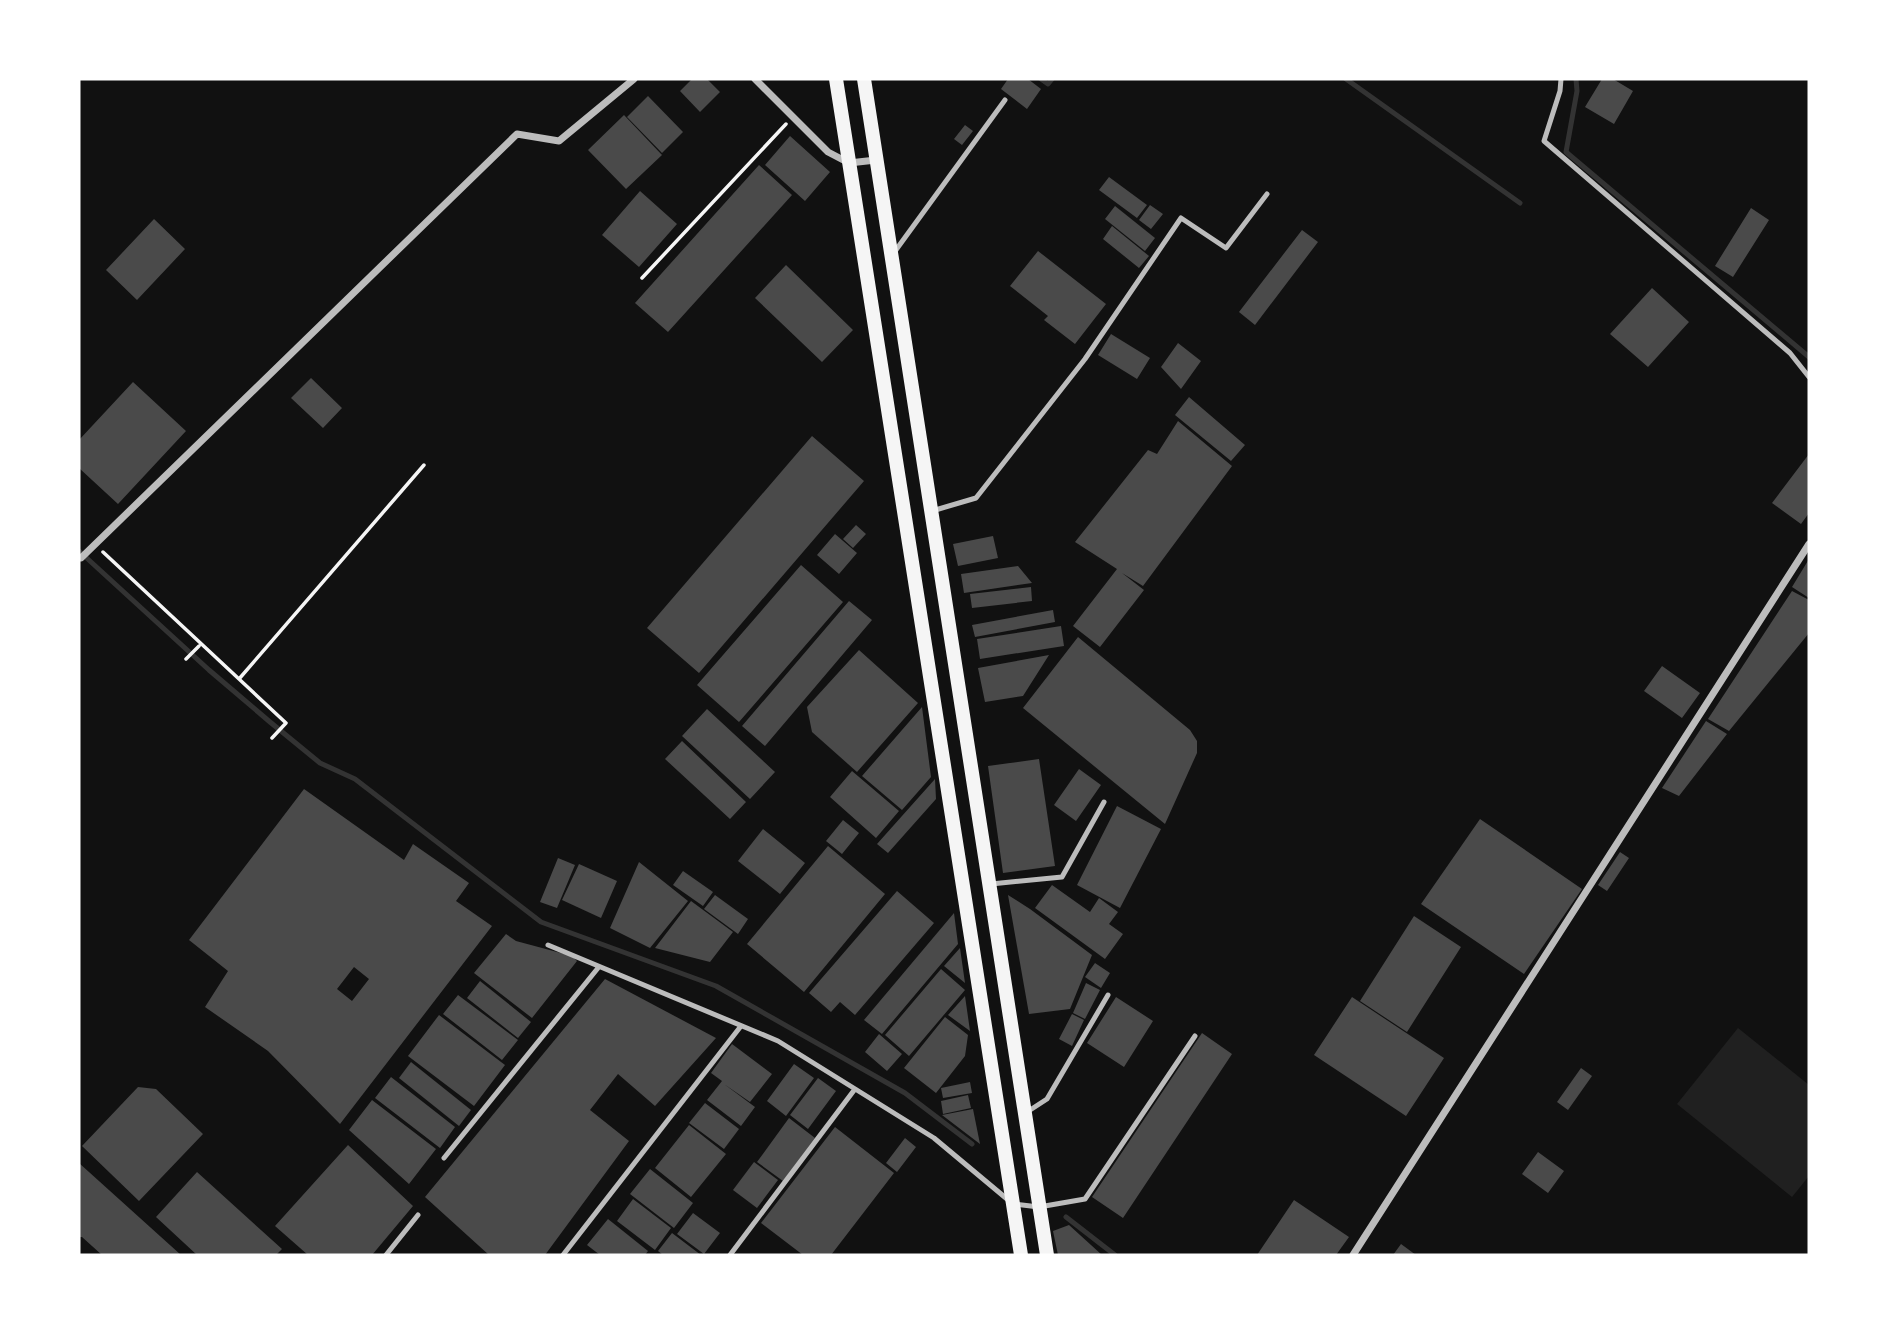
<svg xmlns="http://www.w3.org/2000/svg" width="1888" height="1334" viewBox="0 0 1888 1334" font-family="'PT Serif',serif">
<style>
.green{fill:#202020}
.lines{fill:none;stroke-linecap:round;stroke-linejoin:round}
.stream{stroke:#333;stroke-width:5}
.building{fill:#4a4a4a;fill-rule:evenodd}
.path{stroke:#f5f5f5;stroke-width:3.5}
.service{stroke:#bcbcbc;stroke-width:5}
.minor{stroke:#bcbcbc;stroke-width:7}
.secondary{stroke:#f5f5f5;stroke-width:14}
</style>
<rect width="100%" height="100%" fill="#111"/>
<path class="green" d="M1738,1028L1809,1085V1176L1792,1197L1677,1104Z"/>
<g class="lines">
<path class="stream" d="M1041,79L1048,84L1052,79
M1346,79L1520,203
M1576,79L1577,91L1566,152L1809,357
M79,551L209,670L270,722L320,763L355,779L541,922L716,986L905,1093L972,1144
M1066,1217L1115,1255"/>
</g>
<path class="building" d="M692,79H707L720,92L700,112L680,91Z
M1008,79H1028L1041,89L1027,109L1001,89Z
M1602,79H1613L1633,91L1614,124L1585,107Z
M648,96L683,132L662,153L627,117Z
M624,115L662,155L626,189L588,150Z
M965,125L973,131L962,145L954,139Z
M790,136L830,172L805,201L765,165Z
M759,165L792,195L668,332L635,303Z
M1109,177L1147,205L1137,218L1099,190Z
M640,191L677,224L639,267L602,235Z
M1150,205L1163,214L1151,229L1139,220Z
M1115,206L1155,238L1145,251L1105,219Z
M1751,208L1769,220L1733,277L1715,266Z
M154,219L185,249L137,300L106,270Z
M1112,226L1149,256L1139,268L1103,239Z
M1302,230L1318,242L1255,325L1239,312Z
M1038,251L1106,304L1075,344L1044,320L1048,316L1010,286Z
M786,265L853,330L822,362L755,298Z
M1652,288L1689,322L1648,367L1610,334Z
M1111,334L1150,358L1137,379L1098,355Z
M1178,343L1201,361L1181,389L1161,367Z
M311,378L342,408L323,428L291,398Z
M133,382L186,431L118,504L79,468V440Z
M1189,397L1245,445L1231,461L1175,415Z
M1178,421L1232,466L1143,586L1122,573L1144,590L1100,647L1073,626L1117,569L1075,542L1148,450L1157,454Z
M812,436L864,481L699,673L647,628Z
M1809,454V513L1801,524L1772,503Z
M856,525L866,534L853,548L843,539Z
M835,534L857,553L839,574L817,555Z
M993,536L998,558L958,566L953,544Z
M1809,559V598L1792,587Z
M801,565L843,602L739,722L697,685Z
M1018,566L1032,583L964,593L961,574Z
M1031,587L1032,601L972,608L970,594Z
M1792,591L1809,600V633L1729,731L1708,719Z
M849,601L872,620L765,746L742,726Z
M1053,610L1055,622L975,637L972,625Z
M1061,626L1064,646L980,659L977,639Z
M1078,637L1190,730L1197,741V753L1165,824L1023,708Z
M859,650L918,703L857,772L812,732L807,707Z
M1049,655L1023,696L985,702L978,668Z
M1662,666L1700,693L1682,718L1644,691Z
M922,707L931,777L902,810L862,776Z
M707,709L775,772L750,799L682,736Z
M1706,721L1727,734L1679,796L1662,788Z
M682,741L746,802L730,819L665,759Z
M1039,759L1055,866L1003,873L988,766Z
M1079,769L1101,785L1076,821L1054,805Z
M852,771L899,811L876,838L830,797Z
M935,779L936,799L888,853L877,844Z
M304,789L404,860L413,844L469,883L456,901L492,926L340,1124L268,1051L205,1007L228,971L189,940ZM354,967L369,979L352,1001L337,989Z
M1117,806L1161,829L1120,908L1077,885Z
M1480,819L1582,889L1524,974L1421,904Z
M843,820L859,833L842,854L826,841Z
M763,829L805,863L780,894L738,861Z
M828,846L885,894L804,992L747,944Z
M1620,852L1629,858L1607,891L1598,885Z
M558,858L575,865L557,908L540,902Z
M639,862L688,901L650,948L610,928Z
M579,864L617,881L601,918L562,900Z
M683,871L713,892L703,906L673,885Z
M1052,885L1090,912L1099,898L1118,912L1109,924L1123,934L1105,959L1035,908Z
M897,891L934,923L855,1015L840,1002L831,1012L809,993Z
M715,895L748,919L738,934L704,909Z
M1008,895L1030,909L1092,955L1070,1009L1029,1014Z
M691,901L733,932L710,962L655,948Z
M954,913L958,944L882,1034L864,1020Z
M1414,916L1461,947L1407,1032L1360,1001Z
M506,934L516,941L572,956L577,961L532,1018L474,973Z
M960,948L965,983L944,966Z
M1095,963L1110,973L1101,988L1085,977Z
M941,969L965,990L909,1056L885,1035Z
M605,979L716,1038L655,1106L618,1074L590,1110L629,1141L545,1255H489L425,1197Z
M480,981L531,1022L518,1038L467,998Z
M1086,983L1100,990L1085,1019L1073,1013Z
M458,995L518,1040L502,1060L443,1014Z
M965,996L970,1031L948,1015Z
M1116,997L1153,1021L1124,1067L1087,1043Z
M1352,997L1444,1058L1406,1116L1314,1055Z
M1072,1014L1084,1020L1072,1046L1059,1039Z
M439,1015L505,1065L474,1106L408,1056Z
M945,1017L968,1035L965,1056L936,1093L904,1068Z
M1202,1033L1232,1054L1123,1218L1092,1197Z
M879,1034L902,1054L887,1071L865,1052Z
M732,1044L772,1074L750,1102L724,1084L755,1107L741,1126L707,1100L722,1081L711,1073Z
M411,1062L471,1110L459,1126L399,1078Z
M794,1064L814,1078L786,1116L767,1101Z
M1581,1068L1592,1076L1568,1110L1557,1102Z
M391,1077L455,1127L440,1148L375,1098Z
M818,1078L836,1091L808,1129L790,1115Z
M970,1082L972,1093L943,1098L941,1088Z
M138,1087L156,1089L203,1134L139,1201L82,1146Z
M968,1095L971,1108L943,1114L941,1101Z
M372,1100L436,1149L409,1184L349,1130Z
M705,1103L739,1129L724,1149L689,1123Z
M973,1109L980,1144L942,1115Z
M789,1118L815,1138L783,1181L757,1162Z
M689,1125L726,1154L691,1197L655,1168Z
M835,1127L894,1173L831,1255H803L761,1223Z
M905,1138L916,1147L897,1172L886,1163Z
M348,1145L413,1206L372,1255H308L275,1226Z
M1538,1152L1564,1171L1548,1193L1522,1174Z
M754,1162L778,1180L757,1208L733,1190Z
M79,1163L181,1255H102L82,1237H79Z
M650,1169L693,1203L674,1228L630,1194Z
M197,1172L282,1249L276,1255H197L156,1217Z
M633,1199L671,1228L655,1250L617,1221Z
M1294,1200L1349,1237L1336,1255H1257Z
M693,1213L720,1233L704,1254L677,1234Z
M608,1219L648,1251L645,1255H600L587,1245Z
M1069,1225L1102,1255H1058L1053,1231Z
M672,1233L701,1255H663L658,1251Z
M1401,1244L1416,1255H1393Z"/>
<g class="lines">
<path class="path" d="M642,278L786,124
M103,552L286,723L272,738
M186,659L199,646
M239,679L424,465"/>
<path class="service" d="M1561,79L1560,91L1544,141L1790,353L1809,377
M893,254L1005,100
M932,511L976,498L1085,359L1181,218L1226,248L1267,194
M991,884L1062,877L1104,802
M548,945L778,1041L934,1138L1013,1204L1039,1207L1085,1199L1195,1036
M1027,1112L1047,1099L1108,995
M444,1158L598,968
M386,1255L418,1215
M563,1255L741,1026
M730,1255L855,1089"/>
<path class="minor" d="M755,79L828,152L849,163L876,160
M79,557L81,558L517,134L559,141L634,79
M1353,1255L1809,544"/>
<path class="secondary" d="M836,79L1021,1255
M864,79L1047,1255"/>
</g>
<rect width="1888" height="1334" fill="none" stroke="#ffffff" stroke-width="161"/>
</svg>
